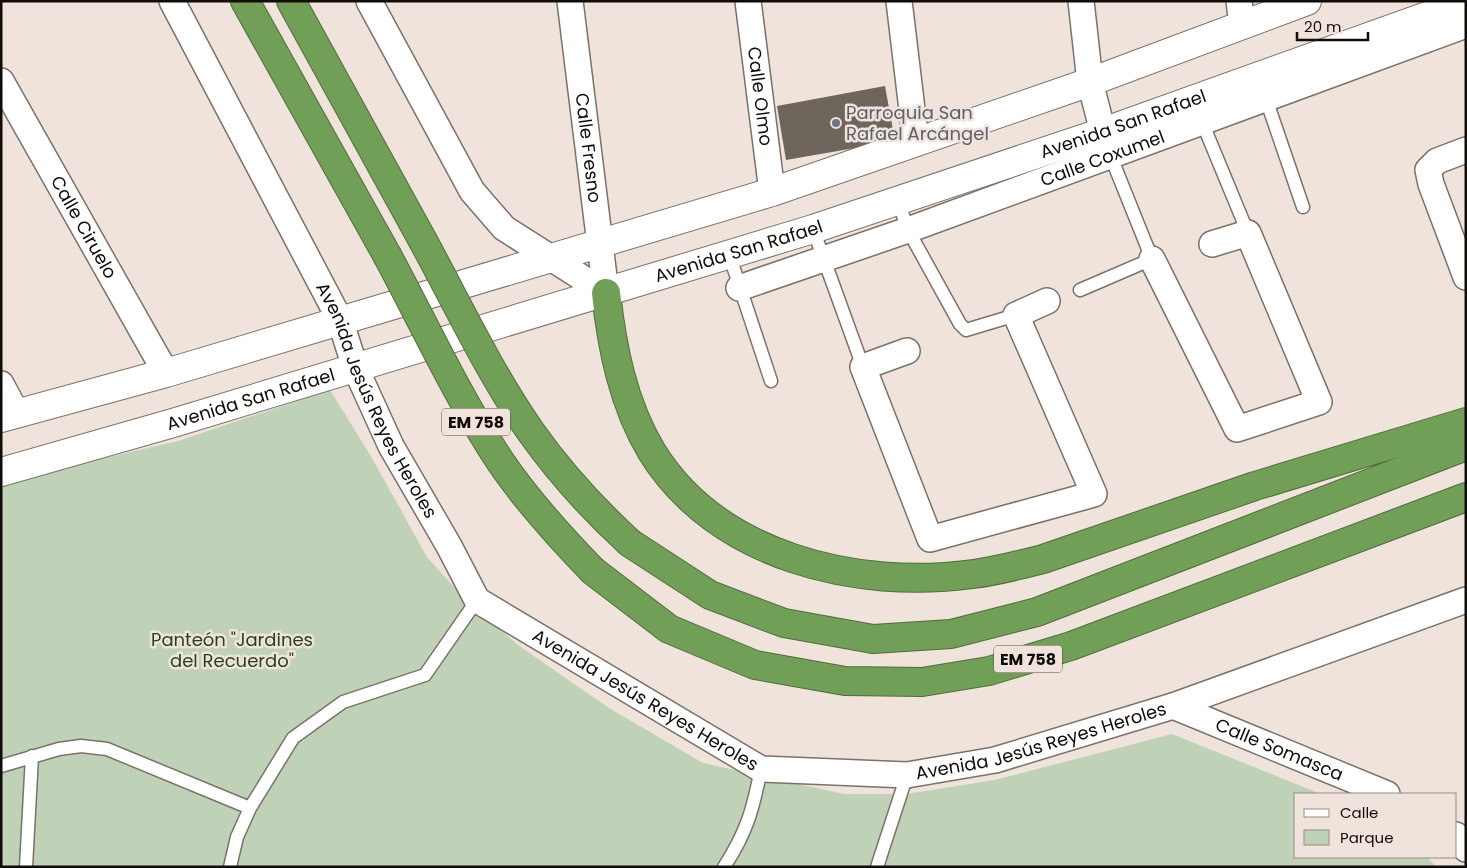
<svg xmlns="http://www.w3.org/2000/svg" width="1467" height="868" viewBox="0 0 1467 868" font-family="Poppins,sans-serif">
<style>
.green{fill:#bfd2b8}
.building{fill:#6e665d}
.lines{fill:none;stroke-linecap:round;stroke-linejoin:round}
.lane-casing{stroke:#7c7169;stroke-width:15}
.street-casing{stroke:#7c7169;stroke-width:28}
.secondary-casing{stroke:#7c7169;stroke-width:30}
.highway-casing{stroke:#506c3c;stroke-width:30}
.lane{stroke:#fff;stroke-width:12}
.street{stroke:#fff;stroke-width:25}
.secondary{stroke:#fff;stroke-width:28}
.highway{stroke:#729f58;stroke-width:28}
.highway-bridge-casing{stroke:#506c3c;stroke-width:30;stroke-linecap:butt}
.highway-bridge{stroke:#729f58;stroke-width:28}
.worship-dot{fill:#6b7280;stroke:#f0e3db;stroke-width:2}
.labels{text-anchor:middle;stroke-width:5;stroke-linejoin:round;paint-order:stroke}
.shield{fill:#f0e3db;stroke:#534c48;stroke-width:1}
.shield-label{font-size:16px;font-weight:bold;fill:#100c09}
.street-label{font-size:18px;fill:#100c09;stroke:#f0e3db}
.worship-label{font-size:18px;fill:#5b616d;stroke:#f0e3db;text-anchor:start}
.park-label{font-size:18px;fill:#26441a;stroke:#f0e3db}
</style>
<rect width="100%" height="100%" fill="#f0e3db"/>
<path class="green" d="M330,390L372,458L427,557L462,596L518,645L609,708L703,763L844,794H906L995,780L1172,734L1321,794H1296V857H1427L1436,867H1V482L178,441Z"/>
<path class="building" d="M885,86L895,141L786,160L777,106Z"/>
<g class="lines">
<g class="lane-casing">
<path id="lane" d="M1265,96L1303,207
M1200,117L1248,233
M898,201L908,230L960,324L966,330L1016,315
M813,229L863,367
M729,254L771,381
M1080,290L1152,259L1109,152
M1,766L59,749L81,746L107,749L250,808
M26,867L32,756
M230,867L237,837L250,808L293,738L343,702L425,675L477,600
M724,867C747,832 753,809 761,769
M877,867L907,775"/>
</g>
<g class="street-casing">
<g id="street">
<path id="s1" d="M172,1L340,320L355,367L391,446L449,546L477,600L761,769L907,775L995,760L1173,706L1466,600"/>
<path d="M369,1L472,191L504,228L606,293"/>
<path id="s2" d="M570,1L606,293"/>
<path id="s3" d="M748,1L772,192"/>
<path d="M899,1L916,143"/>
<path d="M1081,1L1090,82L1103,132"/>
<path d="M1239,1L1242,25"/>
<path id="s4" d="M1,81L166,373"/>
<path d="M1466,150L1437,161L1428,170L1431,184L1466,277"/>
<path d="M1152,259L1237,429L1319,402L1248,233L1212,244"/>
<path id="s5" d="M739,288L908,230L1466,25"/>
<path d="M907,351L863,367L930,539L1094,494L1016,315L1047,301"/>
<path d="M1,384L17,414"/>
<path id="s6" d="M1173,706L1387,794"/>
<path d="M1456,835L1466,849"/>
</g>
</g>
<g class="secondary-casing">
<g id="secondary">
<path d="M1,418L166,373L772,192L1090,82L1307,1"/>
<path id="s7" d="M1,472L173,423L813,229L1103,132L1466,2"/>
</g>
</g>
<g class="highway-casing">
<path id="highway" d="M245,1L387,255
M291,1L422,239
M606,293C612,348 623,404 652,452C717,557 857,590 973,574C997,571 1020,565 1043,559L1255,486L1466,422
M630,543L710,595L784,623L873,639L951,634L1037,612L1466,446
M593,571L669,629L755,665L845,681L922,682L989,671L1071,646L1466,497"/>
</g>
<use href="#lane" class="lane"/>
<use href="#street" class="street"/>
<use href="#secondary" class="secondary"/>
<use href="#highway" class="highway"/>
<g class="highway-bridge-casing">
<path id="highway-bridge" d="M422,239C457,303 489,372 531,432C560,473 593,509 630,543
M387,255C424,324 457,396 500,461C527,501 559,536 593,571"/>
</g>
<use href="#highway-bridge" class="highway-bridge"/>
</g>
<circle class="worship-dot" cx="836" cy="123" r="5"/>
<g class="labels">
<g class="shield">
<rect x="442" y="408.5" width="68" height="27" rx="4"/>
<rect x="994" y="645.5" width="68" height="27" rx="4"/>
</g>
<g class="shield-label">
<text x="476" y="428">EM 758</text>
<text x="1028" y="665">EM 758</text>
</g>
<g class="street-label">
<text dy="6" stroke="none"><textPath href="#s3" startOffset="96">Calle Olmo</textPath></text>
<text dy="6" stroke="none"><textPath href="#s7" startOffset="1175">Avenida San Rafael</textPath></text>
<text dy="6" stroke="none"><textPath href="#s2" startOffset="148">Calle Fresno</textPath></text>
<text dy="6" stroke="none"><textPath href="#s5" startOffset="386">Calle Coxumel</textPath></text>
<text dy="6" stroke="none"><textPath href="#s4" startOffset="168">Calle Ciruelo</textPath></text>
<text dy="6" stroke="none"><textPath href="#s7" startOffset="770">Avenida San Rafael</textPath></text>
<text dy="6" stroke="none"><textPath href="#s7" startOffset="260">Avenida San Rafael</textPath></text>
<text dy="6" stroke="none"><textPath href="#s1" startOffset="449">Avenida Jesús Reyes Heroles</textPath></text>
<text dy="6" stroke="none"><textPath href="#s1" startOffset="869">Avenida Jesús Reyes Heroles</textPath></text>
<text dy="6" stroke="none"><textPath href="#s1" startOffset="1288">Avenida Jesús Reyes Heroles</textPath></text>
<text dy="6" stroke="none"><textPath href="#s6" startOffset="115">Calle Somasca</textPath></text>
</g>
<g class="worship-label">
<text x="846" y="119">Parroquia San<tspan x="846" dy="21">Rafael Arcángel</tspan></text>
</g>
<g class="park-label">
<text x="232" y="646">Panteón "Jardines<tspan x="232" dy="21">del Recuerdo"</tspan></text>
</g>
</g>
<rect width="1467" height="868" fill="none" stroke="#100c09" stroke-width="5"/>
<rect x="1294" y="793" width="162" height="65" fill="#f0e3db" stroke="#968d87"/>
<rect x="1304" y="809" width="25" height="8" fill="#ffffff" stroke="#968d87"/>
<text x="1340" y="818" font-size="15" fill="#100c09">Calle</text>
<rect x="1304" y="830" width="25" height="15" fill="#bfd2b8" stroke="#968d87"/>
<text x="1340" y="843" font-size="15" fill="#100c09">Parque</text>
<path d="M1297 32v8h71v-8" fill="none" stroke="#100c09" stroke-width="2.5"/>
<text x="1304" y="32" font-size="15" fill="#100c09" stroke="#f0e3db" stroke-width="4" paint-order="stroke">20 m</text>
</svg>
